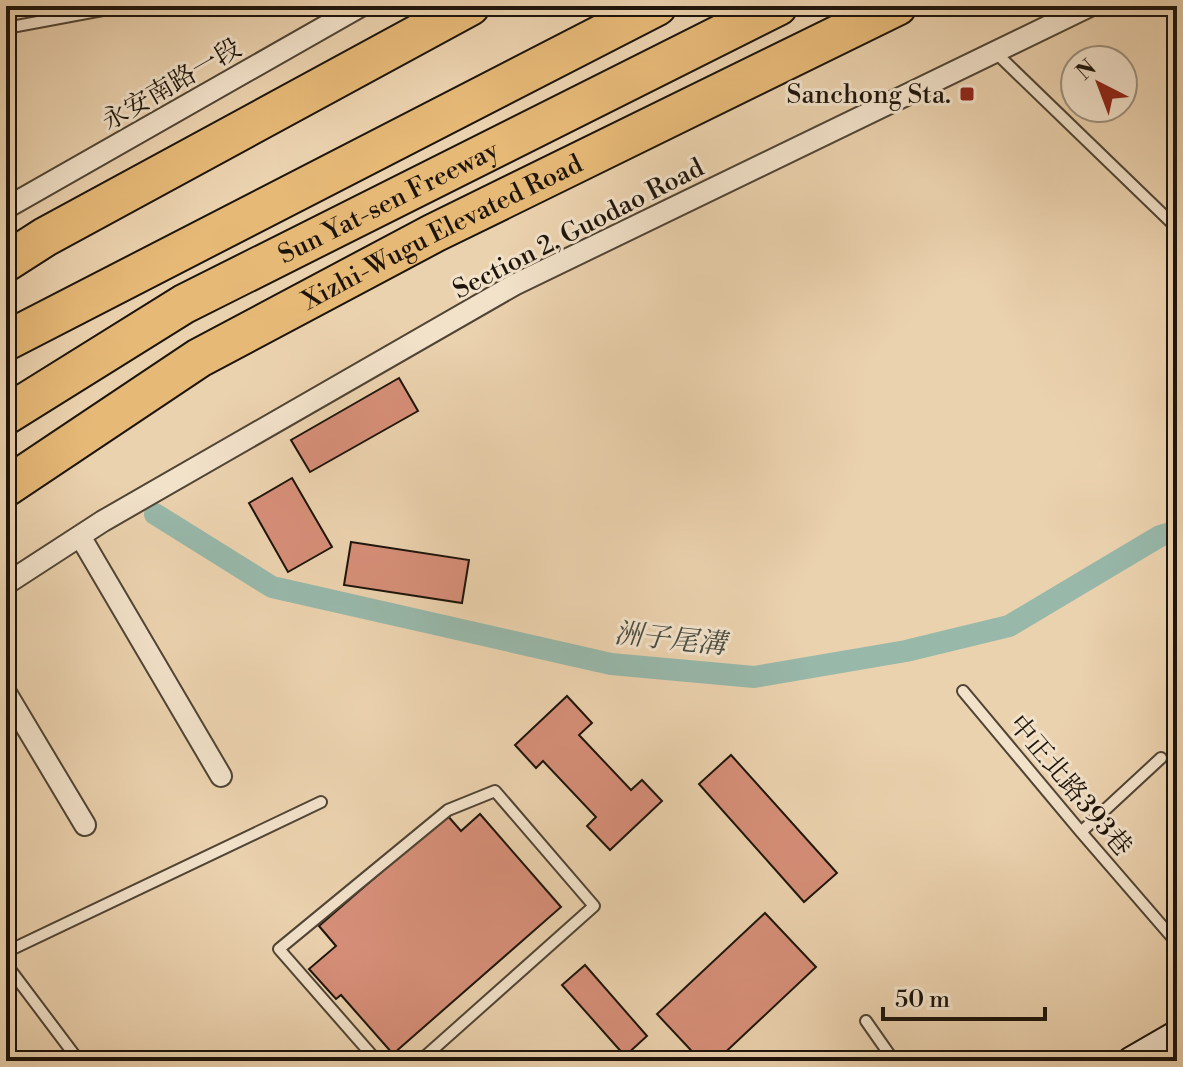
<svg xmlns="http://www.w3.org/2000/svg" width="1183" height="1067" viewBox="0 0 1183 1067" font-family="'Libre Bodoni','Noto Serif TC',serif">
<style>
.lines{fill:none;stroke-linecap:round;stroke-linejoin:round}
.canal{stroke:#98b8aa;stroke-width:22}
.building{fill:#d78f79;stroke:#1d140b;stroke-width:2}
.service-casing{stroke:#504434;stroke-width:14}
.minor-casing{stroke:#504434;stroke-width:24}
.secondary-casing{stroke:#1d140b;stroke-width:32}
.motorway-casing{stroke:#1d140b;stroke-width:42}
.service{stroke:#f2e2ca;stroke-width:10}
.minor{stroke:#f2e2ca;stroke-width:20}
.secondary{stroke:#f2e2ca;stroke-width:28}
.motorway{stroke:#e6b977;stroke-width:38}
.poi-dot{fill:#8f2418;stroke:#f2e2ca;stroke-width:3}
.labels{text-anchor:middle;stroke-width:6;stroke-linejoin:round;paint-order:stroke}
.street-label{font-size:26px;fill:#1d140b;stroke:#f2e2ca}
.poi-label{font-size:26px;fill:#1d140b;stroke:#f2e2ca;text-anchor:end}
.water-label{font-size:28px;font-style:italic;fill:#484d43;stroke:#f2e2ca}
</style>
<rect width="100%" height="100%" fill="#ebd2ae"/>
<filter id="stains"><feTurbulence type="fractalNoise" baseFrequency=".0025" numOctaves="4"/><feColorMatrix values="0 0 0 0 .2 0 0 0 0 .09 0 0 0 0 .02 0 0 0 .5 -.17"/></filter>
<radialGradient id="worn" r=".72"><stop offset=".6" stop-color="#630" stop-opacity="0"/><stop offset="1" stop-color="#630" stop-opacity=".3"/></radialGradient>
<g class="lines">
<path class="canal" d="M155,514L272,587L611,664L754,677L906,651L1009,626L1160,536L1177,531"/>
</g>
<path class="building" d="M399,378L418,411L310,472L291,440Z
M292,478L332,547L288,572L249,503Z
M351,542L469,560L462,603L344,585Z
M567,696L592,723L579,735L631,790L642,780L662,801L610,850L587,826L596,817L543,761L536,768L515,745Z
M731,755L837,873L804,902L699,784Z
M480,814L561,907L393,1054L341,995L336,999L309,969L336,946L319,926L447,815L461,831Z
M765,913L816,967L716,1061H701L657,1014Z
M585,965L647,1036L625,1056L562,985Z"/>
<g class="lines">
<g class="service-casing">
<path id="service" d="M6,28L124,6
M996,53L1177,228
M963,691L1081,832L1177,943
M1081,832L1161,758
M6,952L321,802
M6,964L79,1061
M866,1021L894,1061
M377,1061L279,949L448,810L495,791L594,906L420,1061"/>
</g>
<g class="minor-casing">
<path id="minor" d="M6,208L361,6
M80,536L221,776
M6,584L103,521L514,285L1090,6
M6,693L85,825"/>
</g>
<g class="secondary-casing">
<path id="secondary" d="M1132,1061L1177,1035"/>
</g>
<g class="motorway-casing">
<g id="motorway">
<path d="M6,262L45,237L470,6"/>
<path d="M6,341L657,6"/>
<path id="s1" d="M6,415L184,304L778,6"/>
<path id="s2" d="M6,487L199,358L434,233L897,6"/>
</g>
</g>
<use href="#service" class="service"/>
<use href="#minor" class="minor"/>
<use href="#secondary" class="secondary"/>
<use href="#motorway" class="motorway"/>
</g>
<rect class="poi-dot" x="959" y="86" width="16" height="16" rx="4"/>
<g class="labels">
<g class="street-label">
<text transform="translate(171 84) rotate(-30)" y="9">永安南路一段</text>
<text dy="9" stroke="none"><textPath href="#s1" startOffset="438">Sun Yat-sen Freeway</textPath></text>
<text transform="translate(578 228) rotate(-27)" y="9">Section 2, Guodao Road</text>
<text dy="9" stroke="none"><textPath href="#s2" startOffset="506">Xizhi-Wugu Elevated Road</textPath></text>
<text transform="translate(1071 785) rotate(50)" y="9">中正北路393巷</text>
</g>
<g class="poi-label">
<text x="951" y="103">Sanchong Sta.</text>
</g>
<g class="water-label">
<text transform="translate(670 638) rotate(6)" y="10">洲子尾溝</text>
</g>
</g>
<rect width="1183" height="1067" fill="none" stroke="#ebd2ae" stroke-width="32"/>
<rect x="8" y="8" width="1167" height="1051" fill="none" stroke="#1d140b" stroke-width="4"/>
<rect x="16" y="16" width="1151" height="1035" fill="none" stroke="#1d140b" stroke-width="2"/>
<g transform="translate(1099 84) rotate(318)"><circle r="38" fill="#f2e2ca" stroke="#9d907e" stroke-width="2"/>
<path d="M0-6L14 30L0 20L-14 30Z" fill="#8f2418"/>
<text y="-12" font-size="22" font-weight="bold" text-anchor="middle" fill="#1d140b">N</text>
</g>
<path d="M883 1007v12h162v-12" fill="none" stroke="#1d140b" stroke-width="4"/>
<text x="895" y="1007" font-size="24" fill="#1d140b" stroke="#f2e2ca" stroke-width="6" paint-order="stroke">50 m</text>
<rect width="100%" height="100%" filter="url(#stains)"/>
<rect width="100%" height="100%" fill="url(#worn)"/>
</svg>
